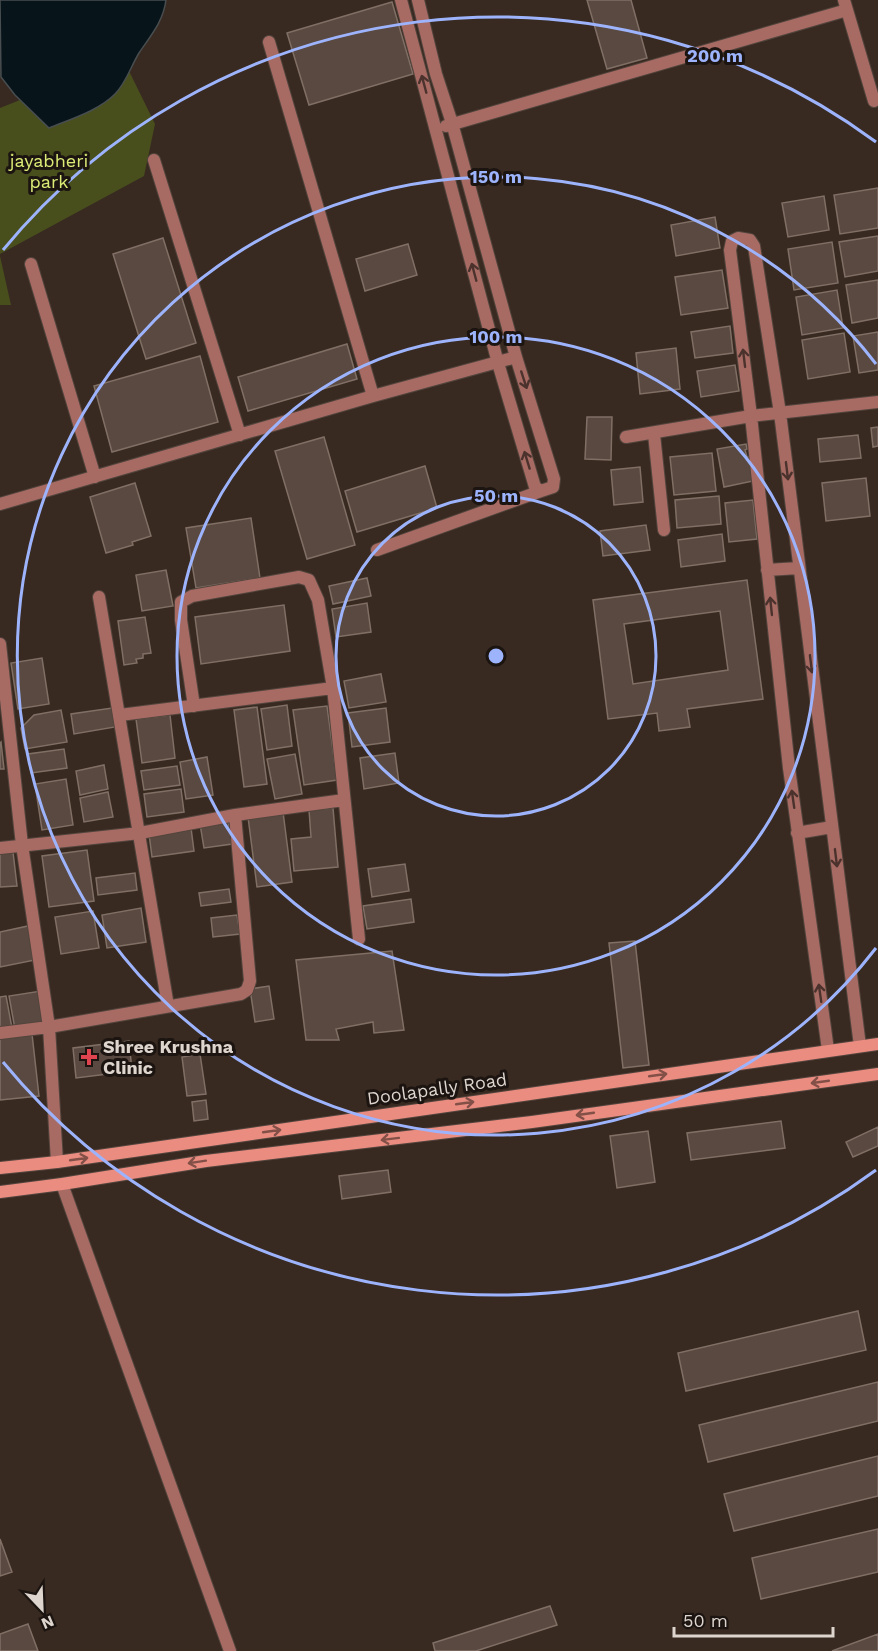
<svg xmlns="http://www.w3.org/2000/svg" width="878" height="1651" viewBox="0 0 878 1651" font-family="'Work Sans',sans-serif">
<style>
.green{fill:#484f1d}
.water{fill:#07141a;stroke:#484e50;stroke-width:1.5}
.building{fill:#594940;stroke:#806f65;stroke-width:1.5;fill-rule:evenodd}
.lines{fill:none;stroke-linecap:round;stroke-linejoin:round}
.street-casing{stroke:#53453d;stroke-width:14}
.secondary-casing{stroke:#53453d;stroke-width:14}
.street{stroke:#a76b64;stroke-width:12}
.secondary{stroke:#eb8c81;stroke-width:12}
.oneway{stroke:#4c322d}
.oneway2{stroke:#835048}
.ring{fill:none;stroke:#9db4fd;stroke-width:3}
.health-dot{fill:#e0444e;stroke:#1b1410;stroke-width:2}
.labels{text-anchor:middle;stroke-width:6;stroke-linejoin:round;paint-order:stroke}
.park-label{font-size:18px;fill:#dbeb76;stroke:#1b1410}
.poi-label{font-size:18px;font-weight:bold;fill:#ded5cf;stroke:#1b1410;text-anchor:start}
.street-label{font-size:18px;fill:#ded5cf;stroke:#1b1410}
.centre{fill:#9db4fd;stroke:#1b1410;stroke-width:3}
.ring-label{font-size:18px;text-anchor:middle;font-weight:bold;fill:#9db4fd;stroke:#1b1410;stroke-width:6;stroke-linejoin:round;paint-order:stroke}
</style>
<rect width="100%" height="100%" fill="#382a21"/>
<path class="green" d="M129,71L155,124L144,176L0,254V108L20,100L44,123Z
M0,256L11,305H0Z"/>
<path class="water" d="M0,0H166C163,22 151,35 139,53C131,66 126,83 115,94C98,111 71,119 49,128L15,95L1,77Z"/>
<path class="building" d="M587,0H631L647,58L607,69Z
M392,2L413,74L309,105L287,33Z
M878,188V228L840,234L834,195Z
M824,196L829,230L788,237L782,203Z
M715,217L720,248L676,256L671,225Z
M878,236V271L845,277L839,242Z
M163,238L196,343L146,359L113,254Z
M832,242L838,283L794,290L788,249Z
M408,244L417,275L365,291L356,259Z
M722,270L728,308L681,315L675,277Z
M878,280V318L852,323L846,285Z
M837,290L843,328L802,335L796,297Z
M730,326L733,353L695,358L691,332Z
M878,332V370L859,373L853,336Z
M844,333L850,372L808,379L802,340Z
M347,344L357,379L248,411L238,377Z
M676,348L680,389L640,394L636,353Z
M200,356L218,422L112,452L94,386Z
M735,365L739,391L701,397L697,371Z
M587,417H612L611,460L585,459Z
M878,427V446L873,447L871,428Z
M858,435L861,458L820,462L818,439Z
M324,437L355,545L307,559L275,451Z
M746,444L747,449L745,450L747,457H749L753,481L724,487L717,449Z
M712,453L716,491L674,495L670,457Z
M425,466L437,508L357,532L345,491Z
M640,467L643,502L614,505L611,470Z
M866,478L870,516L826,521L822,483Z
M135,483L151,536L132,542L133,545L106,553L90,497Z
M719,496L721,524L677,528L675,500Z
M753,500L757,539L729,542L725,503Z
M251,518L260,578L196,588L186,528Z
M646,525L650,550L603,556L600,531Z
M722,534L725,561L681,567L678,540Z
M166,570L173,606L142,611L136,575Z
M367,578L371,596L333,604L329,586Z
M747,580L763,699L687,709L690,727L659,731L657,713L608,719L593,600ZM720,611L728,670L633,684L624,624Z
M367,603L371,632L336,637L332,609Z
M284,605L290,651L201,664L195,617Z
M145,617L151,653L143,654V658L136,659L137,663L124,665L118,621Z
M42,658L49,704L18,709L11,663Z
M381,674L386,702L349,708L344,681Z
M287,705L292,746L267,750L261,709Z
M327,706L337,780L304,785L293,710Z
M257,707L267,784L244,787L234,710Z
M112,708L115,727L74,734L71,714Z
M386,708L390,742L352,747L348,713Z
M61,710L67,742L25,749L21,728L34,715Z
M170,715L175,758L142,763L136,719Z
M1,742L4,769H0V743Z
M64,749L67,768L31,773L28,754Z
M395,753L399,783L364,789L360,758Z
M295,754L302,794L275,799L267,759Z
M207,757L213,795L186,799L180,762Z
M104,765L108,789L80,795L76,771Z
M177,766L180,785L144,790L141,771Z
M66,779L73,825L42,830L35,784Z
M181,789L184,812L147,817L144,794Z
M108,792L113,817L84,822L80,798Z
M333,808L338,867L294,871L291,839L311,837L309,810Z
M283,812L292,882L257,887L248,817Z
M228,820L232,844L204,848L200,824Z
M191,828L194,851L152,857L149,834Z
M87,850L94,901L49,907L42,856Z
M13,852L17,886L0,887V853Z
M405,864L409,891L372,897L368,869Z
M135,873L137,890L98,895L96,878Z
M229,889L231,902L201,906L199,893Z
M411,899L414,922L367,929L363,906Z
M141,908L146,942L107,948L102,915Z
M93,911L99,948L61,954L55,917Z
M237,915L240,934L213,937L211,918Z
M28,926L35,960L0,967V932Z
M635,941L649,1065L623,1068L609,943Z
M392,951L404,1030L374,1033L373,1022L336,1029L339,1040H306L296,960Z
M269,986L274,1019L255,1022L250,989Z
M41,991L46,1024L15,1029L9,996Z
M6,996L12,1028L0,1029V997Z
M32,1034L39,1096L0,1100V1038Z
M129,1041L132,1071L76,1078L73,1048Z
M200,1054L206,1094L187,1096L182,1057Z
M206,1100L208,1119L194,1121L192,1102Z
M781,1121L785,1148L691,1160L687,1133Z
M878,1127V1146L853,1157L846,1142Z
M648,1131L655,1182L617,1188L610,1136Z
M388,1170L391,1192L342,1199L339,1176Z
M858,1311L866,1350L686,1391L678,1353Z
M878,1382V1421L708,1462L699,1425Z
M878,1456V1496L734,1531L724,1494Z
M878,1529V1572L761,1599L752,1558Z
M0,1539L12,1572L0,1576Z
M550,1606L557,1625L476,1651H435L433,1643Z
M28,1624L38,1651H0V1634Z
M878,1634V1651H832Z"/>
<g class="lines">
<g class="street-casing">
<path id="street" d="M401,0L498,363L535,487L541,491L553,487L554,479L516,357L452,123L436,74L418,0
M847,10L874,101
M269,42L373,396
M446,126L847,10L844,0
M154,160L240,435
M31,264L95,477
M654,434L664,530
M626,437L751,416L878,402
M0,504L373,396L516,357
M377,550L541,491
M767,570L799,568
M99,597L168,1006
M0,644L22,845L49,1027L57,1162
M194,706L181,620V602L192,596L299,577L309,580L318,600L333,688L359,939
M120,715L333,688
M797,833L832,827
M0,848L140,833L235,815L344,800
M0,1033L49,1027L241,994L247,990L250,981L235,815
M828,1050L789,768L751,416L730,250L732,241L738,238L750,240L754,246L780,413L860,1046
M62,1184L230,1651"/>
</g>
<g class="secondary-casing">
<path id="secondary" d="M0,1168L57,1162L878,1044
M0,1192L62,1184L206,1161L532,1122L878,1074"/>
</g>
<use href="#street" class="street"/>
<use href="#secondary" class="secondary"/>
</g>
<defs><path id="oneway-shaft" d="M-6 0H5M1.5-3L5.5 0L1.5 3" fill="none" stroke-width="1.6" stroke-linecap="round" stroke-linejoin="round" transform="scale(1.5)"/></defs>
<g class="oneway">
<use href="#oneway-shaft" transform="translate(424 84) rotate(-105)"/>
<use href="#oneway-shaft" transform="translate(474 272) rotate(-105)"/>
<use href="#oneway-shaft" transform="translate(744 358) rotate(-97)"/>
<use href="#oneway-shaft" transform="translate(524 380) rotate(72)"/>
<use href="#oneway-shaft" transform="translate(527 460) rotate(-107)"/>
<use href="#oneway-shaft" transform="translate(787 471) rotate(83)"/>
<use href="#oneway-shaft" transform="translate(771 606) rotate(-96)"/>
<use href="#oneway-shaft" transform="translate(811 664) rotate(83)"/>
<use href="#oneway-shaft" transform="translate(793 799) rotate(-98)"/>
<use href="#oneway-shaft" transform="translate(836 858) rotate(83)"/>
<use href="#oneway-shaft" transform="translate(820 993) rotate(-98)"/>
</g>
<g class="oneway2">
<use href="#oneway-shaft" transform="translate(658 1075) rotate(-8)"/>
<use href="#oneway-shaft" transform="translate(820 1082) rotate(172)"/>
<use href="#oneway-shaft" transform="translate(465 1103) rotate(-8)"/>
<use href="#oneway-shaft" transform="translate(585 1114) rotate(172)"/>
<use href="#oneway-shaft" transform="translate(272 1131) rotate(-8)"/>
<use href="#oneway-shaft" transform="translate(390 1139) rotate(173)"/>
<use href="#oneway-shaft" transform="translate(79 1159) rotate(-8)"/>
<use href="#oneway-shaft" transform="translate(197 1162) rotate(171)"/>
</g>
<g class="ring">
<circle cx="496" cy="656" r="160"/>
<circle cx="496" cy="656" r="319"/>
<path d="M876 948A479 479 0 1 1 876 364"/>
<path d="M876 1170A639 639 0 0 1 3 1062M3 250A639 639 0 0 1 876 142"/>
</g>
<path class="health-dot" d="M86 1048h6v6h6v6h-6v6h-6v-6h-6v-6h6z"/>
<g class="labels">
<g class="park-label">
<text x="49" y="167">jayabheri<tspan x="49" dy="21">park</tspan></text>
</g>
<g class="poi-label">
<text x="103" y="1053">Shree Krushna<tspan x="103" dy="21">Clinic</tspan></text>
</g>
<g class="street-label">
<text transform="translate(437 1089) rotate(-8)" y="6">Doolapally Road</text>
</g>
</g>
<circle cx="496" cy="656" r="9" class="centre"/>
<g class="ring-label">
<text x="715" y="62">200 m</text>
<text x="496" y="183">150 m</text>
<text x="496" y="343">100 m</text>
<text x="496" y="502">50 m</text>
</g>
<g transform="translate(42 1609) rotate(157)" stroke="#1b1410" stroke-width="4.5" paint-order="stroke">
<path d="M0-4.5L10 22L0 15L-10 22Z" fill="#ded5cf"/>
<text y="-9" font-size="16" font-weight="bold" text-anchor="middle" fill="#ded5cf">N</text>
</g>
<path d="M674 1627v9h159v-9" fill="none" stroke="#ded5cf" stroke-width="3"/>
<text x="683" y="1627" font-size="18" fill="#ded5cf" stroke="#1b1410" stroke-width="4.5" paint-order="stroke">50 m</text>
</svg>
